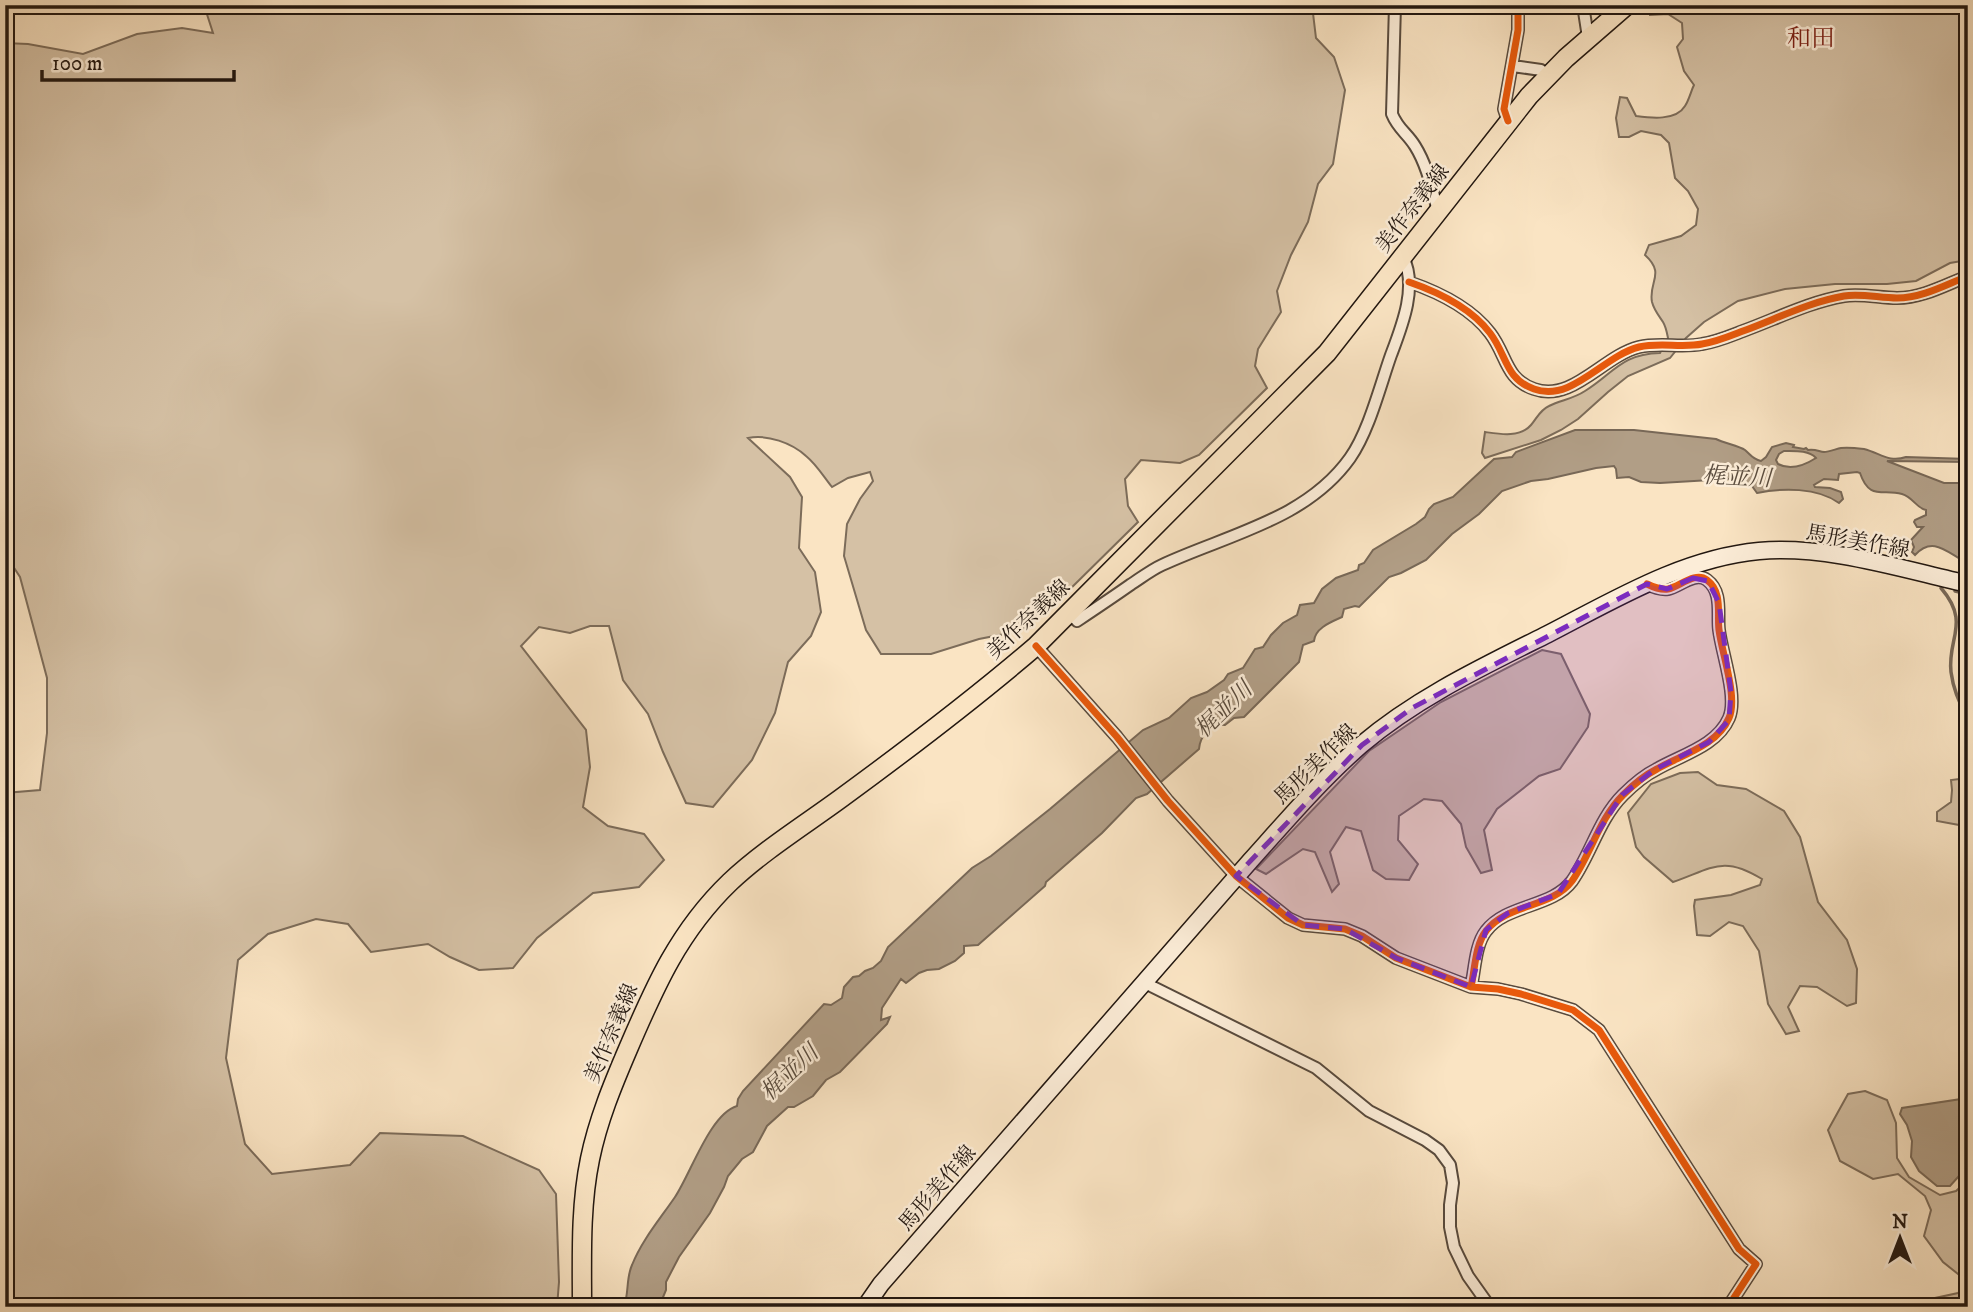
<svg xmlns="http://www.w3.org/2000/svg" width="1973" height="1312" viewBox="0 0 1973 1312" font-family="'IM FELL DW Pica','Noto Serif JP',serif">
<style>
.green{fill:#d5c1a5;stroke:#7c6c5a;stroke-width:2}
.water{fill:#b19e86;stroke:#786857;stroke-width:2;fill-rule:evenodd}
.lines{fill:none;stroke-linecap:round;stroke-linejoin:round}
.stream{stroke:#786857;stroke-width:3.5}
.street-casing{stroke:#584a3d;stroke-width:14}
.secondary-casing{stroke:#221710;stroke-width:19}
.primary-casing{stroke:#221710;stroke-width:21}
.street{stroke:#fcedd8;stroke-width:10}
.secondary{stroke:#fcedd8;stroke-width:16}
.primary{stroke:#fae4c3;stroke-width:18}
.cycleway-casing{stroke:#fcedd8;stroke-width:11}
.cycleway{stroke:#e8590c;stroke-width:7}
.marked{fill:#7b2cbf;fill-opacity:0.2;stroke:#7b2cbf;stroke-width:5;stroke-dasharray:14 9;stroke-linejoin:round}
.labels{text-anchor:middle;stroke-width:5;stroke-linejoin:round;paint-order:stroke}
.street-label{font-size:21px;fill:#221710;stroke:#fcedd8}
.water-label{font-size:23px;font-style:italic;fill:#5b4d3f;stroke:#fcedd8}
.quarter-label{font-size:24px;fill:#7a1f14;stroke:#fcedd8}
</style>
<rect width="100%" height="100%" fill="#fae4c3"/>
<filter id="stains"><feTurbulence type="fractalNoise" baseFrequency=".00286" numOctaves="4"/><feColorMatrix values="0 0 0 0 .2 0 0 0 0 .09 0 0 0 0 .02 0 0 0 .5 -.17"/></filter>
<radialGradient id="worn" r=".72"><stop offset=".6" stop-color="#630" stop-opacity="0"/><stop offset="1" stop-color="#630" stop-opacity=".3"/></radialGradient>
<path class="green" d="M204,5H1312L1316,38L1334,57L1345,90L1333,164L1318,184L1308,222L1291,255L1277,291L1281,312L1258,349L1255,366L1267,388L1199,455L1180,463L1141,460L1125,479L1128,506L1138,522L1060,599L1020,631L979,639L931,654H881L866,630L844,556L847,524L860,499L873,481L870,472L848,478L832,487C824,477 816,464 806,456C792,443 767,434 748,438L790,477L802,497L799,548L815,572L821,612L811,636L788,662L775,713L752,760L713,807L686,803L663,752L648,714L623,680L609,626H590L570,633L539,627L521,646L586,730L590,767L583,807L608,826L644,834L664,860L639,887L593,893L537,938L513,968L479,970L450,957L428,944L371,952L348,924L316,919L268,934L238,960L226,1058L245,1144L272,1174L350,1165L380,1133L463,1136L539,1170L556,1194L559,1282L557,1307H5V793L40,790L47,733V678L20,577L5,554V43L28,44L83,54L137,34L182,28L213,33Z
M1649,5H1968V260L1950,263L1916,281L1887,284H1835L1785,289L1738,301L1704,322L1686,338L1670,358L1628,376L1608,392L1578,419L1561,430L1541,440L1485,458L1482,453L1485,432C1499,434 1520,438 1531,425C1537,418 1540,410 1549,406C1561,400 1573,399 1585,391C1614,373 1621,354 1660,353L1668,338C1667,333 1666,327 1663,322C1659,316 1654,310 1652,302C1648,282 1666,274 1645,255L1649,245L1681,236L1696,225L1698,209L1688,191L1675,178L1669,143L1661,135L1641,131L1629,137H1619L1616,118L1620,97L1627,98L1636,116C1651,118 1676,121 1685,106C1689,100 1691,91 1694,85L1684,71L1677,47L1683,39L1682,23L1668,14L1650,15Z
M1542,650L1561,654L1590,714L1588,727L1560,769L1539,776L1497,809L1484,830L1492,870L1481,873L1466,847L1461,824L1442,801L1424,799L1399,816L1398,840L1418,864L1409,880L1386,879L1373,870L1361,831L1346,827L1330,852L1339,884L1332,892L1315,852L1303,849L1266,874L1256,869L1369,751L1441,702Z
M1698,772L1717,785L1746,789L1784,811L1800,837L1818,902L1847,940L1857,969L1856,1003L1847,1006L1817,987L1800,986L1788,1007L1799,1031L1786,1034L1768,1004L1759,951L1743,926L1729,922L1710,936L1697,935L1694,906L1695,900L1731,895L1760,885L1762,879C1723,855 1713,868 1673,882L1644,857L1636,847L1628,813L1651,784L1680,773Z
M1959,779L1968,788V832L1959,825L1937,821V812L1951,802L1952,790L1951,780Z
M1865,1091L1887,1100L1896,1123L1897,1158L1909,1177L1940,1195L1956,1191L1968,1180V1282L1943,1262L1924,1236L1931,1210L1925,1196L1898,1174L1873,1179L1840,1161L1828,1130L1848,1094Z
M1968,1283V1307H1893L1958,1293Z"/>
<path class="water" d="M1575,430H1634L1716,439C1724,443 1739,446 1745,450C1751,455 1752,459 1761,461L1766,457L1772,447L1786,443L1794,445L1793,447L1804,449L1806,448L1808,450C1815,449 1818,451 1824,452C1829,452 1836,449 1841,448C1848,447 1856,448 1864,449C1880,453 1889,463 1906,457L1968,459V462L1887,461L1944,483H1968V563C1949,555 1934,534 1915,555L1912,552L1914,547L1911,540L1923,527H1917L1914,522L1915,520L1926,515V510C1916,508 1913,497 1902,494C1882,489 1869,500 1860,473L1857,472L1839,474L1838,480L1824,479L1814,485L1815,487L1830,488L1841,492L1843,499L1839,503C1817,487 1782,488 1757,493L1752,486L1728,479L1660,483L1641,482L1629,477L1617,478L1616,469L1614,466L1596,468L1548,479L1531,481L1502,491L1479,514L1452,534L1426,560L1401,573L1389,577L1359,607L1355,606L1344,609L1342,617C1331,622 1315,628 1314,641L1303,645L1299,662L1244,717L1234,718L1225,725C1211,723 1200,736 1199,749L1147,794L1136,798L1102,833L1046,882L1045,886L978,945L964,946V953L955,961L939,969L927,970L919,973L906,983L901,979L882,1008L881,1020L890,1017L887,1024L840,1072L826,1080L813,1096L794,1107H788L767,1126L753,1152L742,1159L728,1176L724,1187L710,1213L679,1257L666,1282V1290L659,1307H624C629,1293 626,1278 632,1265C642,1240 660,1219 675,1197C691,1173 710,1114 737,1106L738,1099L743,1091L824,1004L831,1005L842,998L844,987L853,977L859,976L865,971L873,968L881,961L888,947L972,868L991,856L1050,809L1143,730L1169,718L1191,698L1207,692L1224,680L1228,674L1243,668L1255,649L1263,647L1271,635L1283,623L1297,615L1300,605L1314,603L1322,589L1336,578L1358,570L1359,565L1364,563L1373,550L1416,524L1425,517L1429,509L1434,504L1453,497L1494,459L1512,457L1516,452ZM1784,451C1795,451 1809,450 1816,458C1805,465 1791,471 1778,464L1776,460L1779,454Z
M1968,1098V1166L1950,1186H1937L1919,1171L1911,1157L1912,1141L1907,1125L1900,1114L1902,1108Z"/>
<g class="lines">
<path class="stream" d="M1941,588C1971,623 1947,638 1951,672C1953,688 1960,705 1968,719
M1955,591L1968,594"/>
<g class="street-casing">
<path id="street" d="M1395,5L1392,114C1398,129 1407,133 1415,146C1427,165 1432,189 1438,211
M1583,5L1587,31L1591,37
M1513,66L1541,70L1548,76
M1508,121L1504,109L1518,30V5
M1409,282C1438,292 1471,308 1490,333C1507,355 1505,379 1534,389C1572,403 1603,356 1639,347C1659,342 1682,348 1702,344C1716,342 1730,336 1743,331C1776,319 1809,302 1844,296C1860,293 1880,298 1897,298C1922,298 1945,285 1968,276
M1069,612L1077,621C1095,609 1113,597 1130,585C1141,578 1151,570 1162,565C1226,535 1306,520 1350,458C1369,431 1380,386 1391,355C1402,326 1418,286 1403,257
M1036,646L1117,737L1168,801L1236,876L1288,918L1303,925L1345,929L1362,936L1396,958L1471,987L1498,989L1521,994L1573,1010L1599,1030L1739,1249L1756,1264L1728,1307
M1145,983L1316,1068L1369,1111L1425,1140L1439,1150L1450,1165L1453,1183L1450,1205V1227L1454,1247L1468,1276L1490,1307
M1471,987C1475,970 1475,945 1486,931C1506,904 1552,908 1572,881C1591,854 1599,819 1623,795C1632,786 1645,775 1657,769C1681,755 1717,746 1729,718C1738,697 1722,654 1719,630C1717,614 1723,592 1707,580C1695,571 1679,587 1668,589C1661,590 1653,587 1647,584"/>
</g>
<g class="secondary-casing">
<path id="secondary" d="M865,1307L881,1284L1251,860C1286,821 1321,780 1361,745C1416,698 1484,666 1548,634C1614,600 1683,558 1759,551C1827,545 1901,569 1968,584"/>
</g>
<g class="primary-casing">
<path id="primary" d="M582,1307C582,1258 580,1207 590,1159C598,1120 613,1084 628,1049C655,986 679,931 730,882C763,851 803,826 840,799C907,750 973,700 1036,646L1327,353L1529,96L1566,58L1627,5"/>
</g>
<use href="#street" class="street"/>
<use href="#secondary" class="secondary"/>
<use href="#primary" class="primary"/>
<g class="cycleway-casing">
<path id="cycleway" d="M1508,121L1504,109L1518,30V5
M1409,282C1438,292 1471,308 1490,333C1507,355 1505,379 1534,389C1572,403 1603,356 1639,347C1659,342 1682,348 1702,344C1716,342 1730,336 1743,331C1776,319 1809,302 1844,296C1860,293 1880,298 1897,298C1922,298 1945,285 1968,276
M1036,646L1117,737L1168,801L1236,876L1288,918L1303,925L1345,929L1362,936L1396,958L1471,987L1498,989L1521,994L1573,1010L1599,1030L1739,1249L1756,1264L1728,1307
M1471,987C1475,970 1475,945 1486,931C1506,904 1552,908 1572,881C1591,854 1599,819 1623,795C1632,786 1645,775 1657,769C1681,755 1717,746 1729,718C1738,697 1722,654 1719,630C1717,614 1723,592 1707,580C1695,571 1679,587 1668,589C1661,590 1653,587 1647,584"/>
</g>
<use href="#cycleway" class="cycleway"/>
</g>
<path class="marked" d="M1693,578L1708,581L1719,603L1731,692L1729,720L1709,742L1654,770L1622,795L1558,894L1508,913L1486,930L1471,987L1396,958L1345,929L1303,925L1236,876L1362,745L1412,708L1647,584L1667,589Z"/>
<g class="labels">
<g class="street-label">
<text transform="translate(1412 208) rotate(-52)" y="7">美作奈義線</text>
<text transform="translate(1858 541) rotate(10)" y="7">馬形美作線</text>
<text transform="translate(1028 619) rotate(-43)" y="7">美作奈義線</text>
<text transform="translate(1315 764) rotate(-44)" y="7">馬形美作線</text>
<text transform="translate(611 1033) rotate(-67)" y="7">美作奈義線</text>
<text transform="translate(937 1188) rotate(-49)" y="7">馬形美作線</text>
</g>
<g class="water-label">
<text transform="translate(1737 476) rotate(3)" y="8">梶並川</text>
<text transform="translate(1223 709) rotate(-44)" y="8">梶並川</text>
<text transform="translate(789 1072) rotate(-43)" y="8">梶並川</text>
</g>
<g class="quarter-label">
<text x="1811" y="46">和田</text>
</g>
</g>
<rect width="1973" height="1312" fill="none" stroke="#fae4c3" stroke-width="28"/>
<rect x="7" y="7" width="1959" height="1298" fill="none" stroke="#221710" stroke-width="3.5"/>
<rect x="14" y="14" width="1945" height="1284" fill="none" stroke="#221710" stroke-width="2"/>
<g transform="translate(1900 1238)" stroke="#fcedd8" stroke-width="5" paint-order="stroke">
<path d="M0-5L12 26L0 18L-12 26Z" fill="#221710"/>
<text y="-10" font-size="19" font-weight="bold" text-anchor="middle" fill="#221710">N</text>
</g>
<path d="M42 70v10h192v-10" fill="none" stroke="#221710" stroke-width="3.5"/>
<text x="52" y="70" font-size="21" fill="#221710" stroke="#fcedd8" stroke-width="5" paint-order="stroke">100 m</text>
<rect width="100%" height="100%" filter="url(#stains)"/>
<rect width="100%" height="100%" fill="url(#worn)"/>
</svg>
